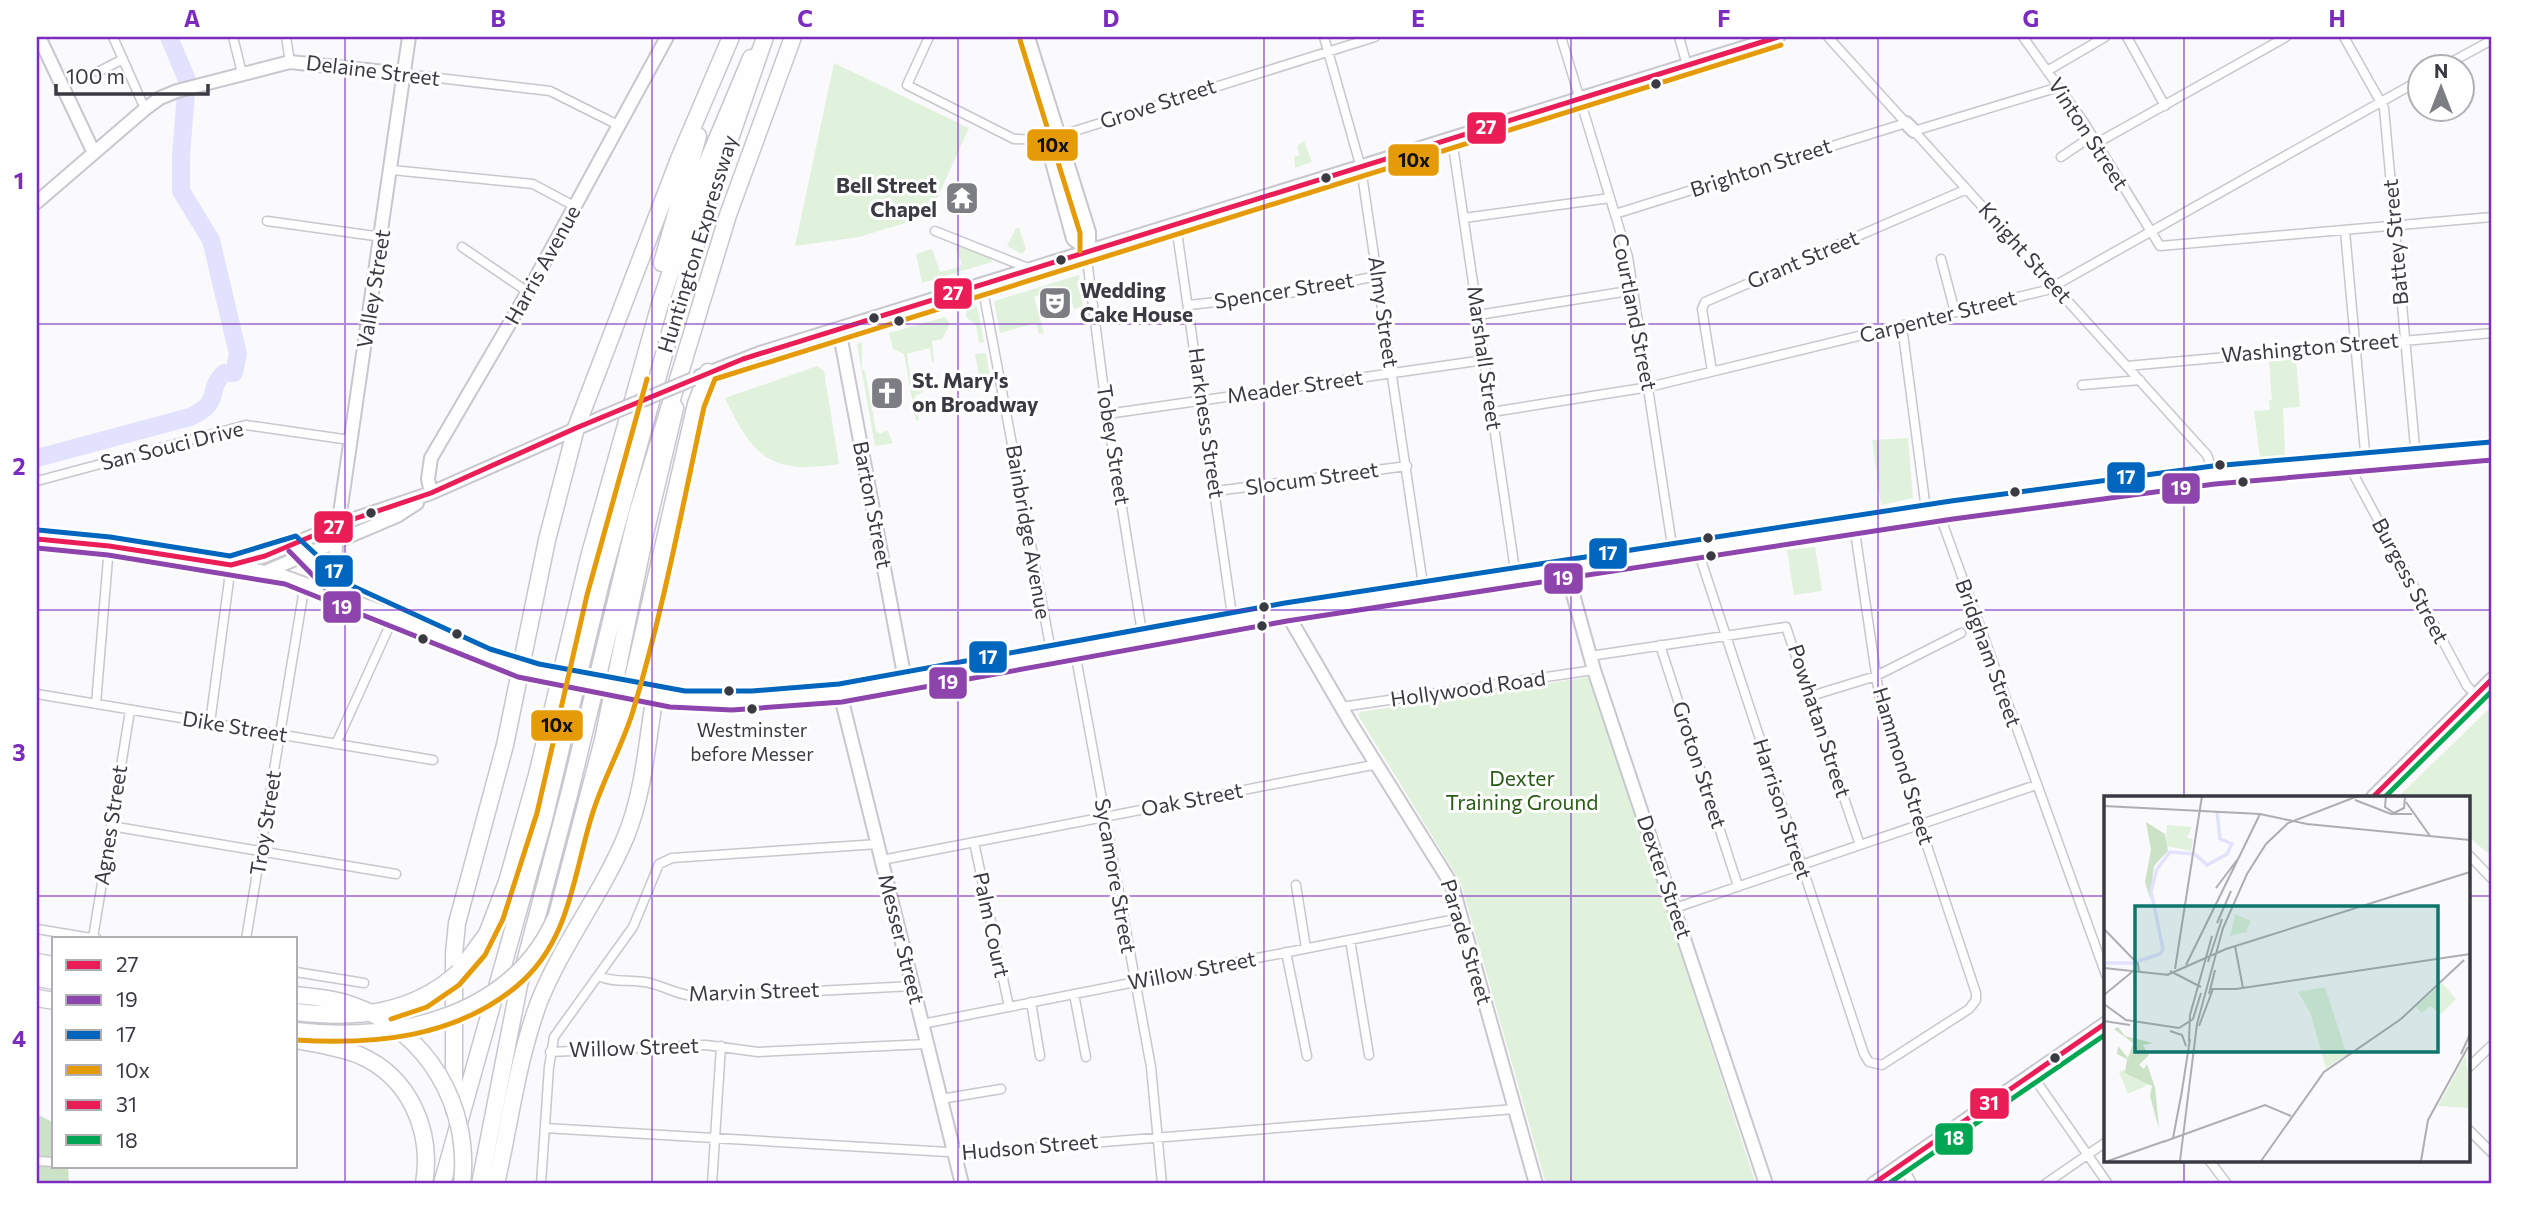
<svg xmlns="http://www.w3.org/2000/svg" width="2529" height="1221" viewBox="0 0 2529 1221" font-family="Commissioner,sans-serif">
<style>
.green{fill:#e0f1dc}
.forest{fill:#cbe2c6}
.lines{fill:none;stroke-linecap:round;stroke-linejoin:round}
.river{stroke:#e2e2fe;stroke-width:18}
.street-casing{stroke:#c7c7cd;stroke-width:11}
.secondary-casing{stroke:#c7c7cd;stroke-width:16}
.highway-casing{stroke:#c7c7cd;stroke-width:19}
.street{stroke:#fefeff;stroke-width:8}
.secondary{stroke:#fefeff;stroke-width:12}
.highway{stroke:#fefeff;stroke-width:16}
.secondary-bridge-casing{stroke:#c7c7cd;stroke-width:16;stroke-linecap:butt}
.highway-bridge-casing{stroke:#c7c7cd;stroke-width:19;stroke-linecap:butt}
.secondary-bridge{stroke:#fefeff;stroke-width:12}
.highway-bridge{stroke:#fefeff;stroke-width:16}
.bus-1-casing{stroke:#fff;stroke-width:10}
.bus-2-casing{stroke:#fff;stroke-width:10}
.bus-3-casing{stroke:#fff;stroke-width:10}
.bus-4-casing{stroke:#fff;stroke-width:10}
.bus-5-casing{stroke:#fff;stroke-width:10}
.bus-6-casing{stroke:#fff;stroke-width:10}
.bus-1{stroke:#ea1d57;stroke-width:5}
.bus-2{stroke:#8e44ad;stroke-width:5}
.bus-3{stroke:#0065bd;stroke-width:5}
.bus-4{stroke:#e49b07;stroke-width:5}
.bus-5{stroke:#ea1d57;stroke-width:5}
.bus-6{stroke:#00a651;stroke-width:5}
.grid{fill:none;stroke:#7b2cbf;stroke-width:2;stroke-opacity:0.55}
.bus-dot{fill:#3a3a43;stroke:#fff;stroke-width:2.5}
.labels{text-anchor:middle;stroke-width:6;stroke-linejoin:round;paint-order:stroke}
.bus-label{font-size:19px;fill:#3a3a43;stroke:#fff}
.street-label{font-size:21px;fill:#3a3a43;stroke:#fff}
.poi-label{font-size:21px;font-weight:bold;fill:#3a3a43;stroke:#fff;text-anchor:start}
.park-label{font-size:21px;fill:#285c15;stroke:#fff}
.inset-river{fill:none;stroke:#e2e2fe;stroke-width:3.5}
.inset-road{fill:none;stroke:#adadb3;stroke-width:2}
.view{fill:#0f766e;fill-opacity:0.15;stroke:#0f766e;stroke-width:3.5}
.inset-edge{fill:none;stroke:#3a3a43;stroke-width:3.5}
.line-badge{stroke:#fff;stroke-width:2.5}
.badge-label{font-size:19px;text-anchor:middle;font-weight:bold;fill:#fff}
.pale-badge-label{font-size:19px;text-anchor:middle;font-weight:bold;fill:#111}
.neatline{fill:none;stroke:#7b2cbf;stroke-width:2.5}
.grid-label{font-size:23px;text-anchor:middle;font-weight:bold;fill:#7b2cbf}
</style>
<rect width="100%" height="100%" fill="#fafafd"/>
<path class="green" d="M834,63L969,128L929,216L859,237L795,246Z
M1304,141L1312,162L1295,168L1294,157L1300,155L1297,146Z
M1016,228H1019L1026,249L1022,254L1007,246Z
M957,244L991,258L992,262L922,283L916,254L932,249L940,272L959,267L962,263L956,251Z
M1079,275L1083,306L1074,309L1068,290L1059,292L1058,289L1034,297L1044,333L1039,334L1036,323L1000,333L994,301Z
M977,306L984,342L979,343L976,325L966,317V309Z
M945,317L950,324L942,339L932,341L934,361L932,363L930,348L907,354L911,381L924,379L923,383L914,385L922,386L923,392L915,396L919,420L916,421L904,354L893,349L889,333Z
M862,342V369L865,371L876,431L880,434L887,430L893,443L875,446L857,344Z
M986,353L991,383L981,385L975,354Z
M2296,359L2300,407L2283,408L2285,455L2260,457L2254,411L2270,410L2269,400H2272L2269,360Z
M817,366L824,371L839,464C770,475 753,457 725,398Z
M1908,438L1913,498L1881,505L1872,440Z
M1815,547L1822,591L1794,595L1787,550Z
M1590,677L1756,1184H1546L1461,883L1358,715L1360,712Z
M2492,706V857L2468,836V797H2398Z"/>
<path class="forest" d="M37,1114L54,1123V1167H68L69,1184H37Z"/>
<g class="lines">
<path class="river" d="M37,458L190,417C224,401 205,391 224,373H234L238,354L211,240L181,191V156L187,80L169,37"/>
<g class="street-casing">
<path id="street" d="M113,37L145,109
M233,37L242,73
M286,37L290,62
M929,37L907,85L1014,139L1046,140L1375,37
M1324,37L1361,168L1424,591
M1561,37L1628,257L1673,552
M1679,37L1687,65
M2023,37L2083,121L2160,246L2492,217
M2127,37L2165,106
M2344,37L2384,108L2416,458
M2444,66L2492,40
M2047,71L2105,37
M98,72L123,59
M404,74L550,91L618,125
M2059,87L1914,131L2207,455L2214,475
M1452,139L1516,577
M2097,143L2286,37
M2061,157L2092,136
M392,170L533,184L576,207
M1615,214L1906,123L1828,37
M1464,218L1610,198
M267,221L382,237
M1176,225L1233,622
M935,231L1028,268
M2345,231L2366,463
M462,247L528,292
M1089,251L1088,267L1107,414L1143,639
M1941,259L1955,312
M982,285L1052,656
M1189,305L1279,295L1378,276
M1478,315L1635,290
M1902,326L1925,502L1943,524L2106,975
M2127,366L2492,333
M1712,371L1702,309L1705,302L1967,189
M2082,385L2140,380
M1492,412L1649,387L2047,290L2420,80
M1107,414L1484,360
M2348,464L2467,686L2476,695
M37,481L246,425L350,440
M1216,491L1407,466
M1697,548L1864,1054L1869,1062L1882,1065L1969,1009L1976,1000V993L1881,708L1854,525
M1660,645L1738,886
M1075,652L1151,1067L1162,1184
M1590,656L1786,627L1860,845
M37,694L433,760
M1811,696L1876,676L1961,633
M96,704L109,546
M1341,707L1594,670
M210,723L231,565
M336,744L394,616
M111,826L396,874
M974,842L1009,1007
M2468,854L2492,879
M882,860L1378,764
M1296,885L1306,948
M1675,908L2036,785
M37,929L97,939
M93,938L130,711
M246,939L305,583
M1350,940L1369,1055
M1286,952L1307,1056
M296,972L364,983
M598,976C616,984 635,978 653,984C670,989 681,996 701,997L913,986
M1074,994L1086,1057
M1031,1002L1040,1056
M922,1024L1461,918
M550,1052L706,1045L758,1052L927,1044
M2468,1068L2492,1045
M2032,1075L2108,1184
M941,1099L1001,1089
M545,1128L965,1153L1515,1109
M2468,1129L2492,1153
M2209,1160L2227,1184
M37,1161L54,1162
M1902,1164L1912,1184
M541,1184L549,1067L554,1037L633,927L659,864L672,858L878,844
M712,1184L721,1046
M2045,1184L2106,1142"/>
</g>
<g class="secondary-casing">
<path id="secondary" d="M39,37L93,151
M1028,37L1089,232V251
M1906,123L1914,131
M1046,140L1073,239L1089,251
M37,202L145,109L160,98L177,91L290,62L404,74
M839,329L905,680
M700,376L760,353L1778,37
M431,493L428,479L431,458L528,292L667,37
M37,539L109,546L277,574L394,616
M294,544L308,554L336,587
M231,565L265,556L348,521L431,493L605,416
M1566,569L1594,670L1766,1184
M265,572L397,516L417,503
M335,586L336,541L409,37
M1286,612L1350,722L1452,885L1536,1184
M387,613L496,661L546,675
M647,693L721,702L840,693L1286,612L1952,510L2214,475L2492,451
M840,693L962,1184
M2373,797L2492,679
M1873,1184L2106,1023"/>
</g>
<g class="highway-casing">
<path id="highway" d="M662,263L698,136
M605,763L630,691L696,404L708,372
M557,915L603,740L645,534L675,408
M37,962L54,965
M459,972L487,934L507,882L537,775L589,557L660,304L707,163L751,58
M37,978L54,981
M37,998L54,1001
M296,1040C317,1044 339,1047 359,1055C410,1077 433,1131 424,1184
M454,1110V954L457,923L505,745L547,540L576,428L679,159L731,37
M442,1184L544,819L601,582L671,329L708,203L765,37
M480,1184L519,985L570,791L637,514L728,215L793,37
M496,1184C510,1123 517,1061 539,1002C562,944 602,894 626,836C644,792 647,741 655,695"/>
</g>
<use href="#street" class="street"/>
<use href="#secondary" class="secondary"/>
<use href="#highway" class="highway"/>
<g class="secondary-bridge-casing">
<path id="secondary-bridge" d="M605,416L693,379
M546,675L645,693"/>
</g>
<g class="highway-bridge-casing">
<path id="highway-bridge" d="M296,995C315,997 335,999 354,1006C428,1032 471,1107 462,1184
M296,1012C356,1019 412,1015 459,972
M296,1031C396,1043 514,1017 557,915"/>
</g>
<use href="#secondary-bridge" class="secondary-bridge"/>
<use href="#highway-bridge" class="highway-bridge"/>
<g class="bus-1-casing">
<path id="bus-1" d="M37,539L109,546L231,565L265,556L348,521L431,493L576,428L743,359L1778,37"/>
</g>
<g class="bus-2-casing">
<path id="bus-2" d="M37,548L108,555L285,584L518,677L670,707L732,710L842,702L1287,621L1953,519L2215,484L2492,460
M289,551L335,598"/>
</g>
<g class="bus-3-casing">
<path id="bus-3" d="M38,530L110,537L230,556L296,536L348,584L490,649L539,664L685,691H752L839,684L1285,603L1951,501L2213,466L2491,442"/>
</g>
<g class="bus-4-casing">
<path id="bus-4" d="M1020,40L1080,233V251
M391,1019L427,1007L459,985L485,955L503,919L537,813L587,595L647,379
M296,1040C374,1045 454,1038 517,986C570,942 573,876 592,815C603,779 622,747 633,711C663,612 682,508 704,407L715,379L1781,45"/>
</g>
<g class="bus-5-casing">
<path id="bus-5" d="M2373,797L2492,679
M1873,1184L2106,1023"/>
</g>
<g class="bus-6-casing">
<path id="bus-6" d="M2385,797L2492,691
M1888,1184L2106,1034"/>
</g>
<use href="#bus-1" class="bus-1"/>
<use href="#bus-2" class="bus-2"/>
<use href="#bus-3" class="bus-3"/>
<use href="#bus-4" class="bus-4"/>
<use href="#bus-5" class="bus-5"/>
<use href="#bus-6" class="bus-6"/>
</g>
<path class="grid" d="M345,37V1184M652,37V1184M958,37V1184M1264,37V1184M1571,37V1184M1878,37V1184M2184,37V797M37,324H2492M37,610H2492M37,896H2106M2468,896H2492M2184,1160V1184"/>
<defs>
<g id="temple-square" transform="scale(1.75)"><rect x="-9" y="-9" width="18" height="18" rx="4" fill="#7d7d84" stroke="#fff"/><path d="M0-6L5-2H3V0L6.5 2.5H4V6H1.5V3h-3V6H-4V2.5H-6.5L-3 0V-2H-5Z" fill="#fff"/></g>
<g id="theatre-square" transform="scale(1.75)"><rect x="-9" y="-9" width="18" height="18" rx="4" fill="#7d7d84" stroke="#fff"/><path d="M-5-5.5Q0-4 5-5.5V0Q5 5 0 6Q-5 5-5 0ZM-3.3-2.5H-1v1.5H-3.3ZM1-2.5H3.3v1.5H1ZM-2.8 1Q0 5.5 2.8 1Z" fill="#fff"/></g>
<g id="church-square" transform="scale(1.75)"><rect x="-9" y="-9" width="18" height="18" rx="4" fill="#7d7d84" stroke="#fff"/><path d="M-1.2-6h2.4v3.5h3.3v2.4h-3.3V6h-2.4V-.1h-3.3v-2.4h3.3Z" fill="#fff"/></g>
</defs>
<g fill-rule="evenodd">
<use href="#temple-square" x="962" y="198"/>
<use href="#theatre-square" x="1055" y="303"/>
<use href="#church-square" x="887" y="393"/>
</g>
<g class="bus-dot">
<circle cx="1656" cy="84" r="6"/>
<circle cx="1326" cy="178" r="6"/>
<circle cx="1061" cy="260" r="6"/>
<circle cx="874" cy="318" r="6"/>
<circle cx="899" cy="321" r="6"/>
<circle cx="2220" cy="465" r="6"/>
<circle cx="2243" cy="482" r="6"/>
<circle cx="2015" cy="492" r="6"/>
<circle cx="371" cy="513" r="6"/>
<circle cx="1708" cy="538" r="6"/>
<circle cx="1711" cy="556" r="6"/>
<circle cx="1264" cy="607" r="6"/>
<circle cx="1262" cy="626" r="6"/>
<circle cx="457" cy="634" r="6"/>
<circle cx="423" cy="639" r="6"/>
<circle cx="729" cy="691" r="6"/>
<circle cx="752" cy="709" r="6"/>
<circle cx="2055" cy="1058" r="6"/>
</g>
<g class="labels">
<g class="bus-label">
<text x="752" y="737">Westminster<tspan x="752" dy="24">before Messer</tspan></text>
</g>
<g class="street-label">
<text transform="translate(373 71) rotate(7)" y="7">Delaine Street</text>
<text transform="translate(1158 104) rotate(-18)" y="7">Grove Street</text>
<text transform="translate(2088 134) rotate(57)" y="7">Vinton Street</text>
<text transform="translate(1761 168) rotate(-18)" y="7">Brighton Street</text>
<text transform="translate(2396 242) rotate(-95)" y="7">Battey Street</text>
<text transform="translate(698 244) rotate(-73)" y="7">Huntington Expressway</text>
<text transform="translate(2025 253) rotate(48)" y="7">Knight Street</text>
<text transform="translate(1803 260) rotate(-23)" y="7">Grant Street</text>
<text transform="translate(543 265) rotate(-61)" y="7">Harris Avenue</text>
<text transform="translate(374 289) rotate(-81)" y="7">Valley Street</text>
<text transform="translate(1284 291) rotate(-9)" y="7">Spencer Street</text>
<text transform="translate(1383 312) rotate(82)" y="7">Almy Street</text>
<text transform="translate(1634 312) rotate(79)" y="7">Courtland Street</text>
<text transform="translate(1938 317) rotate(-14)" y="7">Carpenter Street</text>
<text transform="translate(2310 348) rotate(-5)" y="7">Washington Street</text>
<text transform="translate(1484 358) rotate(82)" y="7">Marshall Street</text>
<text transform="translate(1295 387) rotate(-8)" y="7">Meader Street</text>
<text transform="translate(1206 423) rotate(82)" y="7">Harkness Street</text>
<text transform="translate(1113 445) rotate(81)" y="7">Tobey Street</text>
<text transform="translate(172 446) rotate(-14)" y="7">San Souci Drive</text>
<text transform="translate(1312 479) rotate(-8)" y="7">Slocum Street</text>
<text transform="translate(872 505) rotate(79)" y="7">Barton Street</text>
<text transform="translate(1028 532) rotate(80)" y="7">Bainbridge Avenue</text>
<text transform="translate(2410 581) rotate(62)" y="7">Burgess Street</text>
<text transform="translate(1988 653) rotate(70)" y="7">Bridgham Street</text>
<text transform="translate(1468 689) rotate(-8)" y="7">Hollywood Road</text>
<text transform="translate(1819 721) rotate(72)" y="7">Powhatan Street</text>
<text transform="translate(235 727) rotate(9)" y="7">Dike Street</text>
<text transform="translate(1699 765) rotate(72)" y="7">Groton Street</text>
<text transform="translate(1903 766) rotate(73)" y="7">Hammond Street</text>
<text transform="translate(1192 800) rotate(-11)" y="7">Oak Street</text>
<text transform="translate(1782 809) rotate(72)" y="7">Harrison Street</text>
<text transform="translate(266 823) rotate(-81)" y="7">Troy Street</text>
<text transform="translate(111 825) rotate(-81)" y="7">Agnes Street</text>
<text transform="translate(1115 876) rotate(80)" y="7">Sycamore Street</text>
<text transform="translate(1664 877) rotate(71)" y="7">Dexter Street</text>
<text transform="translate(991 925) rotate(78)" y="7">Palm Court</text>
<text transform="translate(901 939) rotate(76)" y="7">Messer Street</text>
<text transform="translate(1466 942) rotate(73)" y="7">Parade Street</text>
<text transform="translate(1192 971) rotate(-11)" y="7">Willow Street</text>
<text transform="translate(754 992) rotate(-2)" y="7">Marvin Street</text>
<text transform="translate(634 1048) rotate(-2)" y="7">Willow Street</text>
<text transform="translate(1030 1147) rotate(-5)" y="7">Hudson Street</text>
</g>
<g class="poi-label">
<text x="937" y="193" text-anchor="end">Bell Street<tspan x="937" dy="24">Chapel</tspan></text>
<text x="1080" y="298">Wedding<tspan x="1080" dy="24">Cake House</tspan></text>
<text x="912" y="388">St. Mary's<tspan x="912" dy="24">on Broadway</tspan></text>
</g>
<g class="park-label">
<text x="1522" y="786">Dexter<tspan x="1522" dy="24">Training Ground</tspan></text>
</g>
</g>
<g transform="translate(2104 796)">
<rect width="366" height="366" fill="#fafafd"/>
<path d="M63,29L88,31L83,42L89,43L87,55L62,50ZM131,118L147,125L142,136L126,140ZM338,187L352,203L337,218L326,210L318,217L312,211ZM221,191L243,259L222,272L206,216L194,196ZM362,259L366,312L334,310ZM33,269L37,277L44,276L48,287L24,298L15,276Z" fill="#e0f1dc"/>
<path d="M42,26L61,38L64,55L50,70L46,103L41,86L47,54ZM14,231L21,240L49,247L39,249L45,259L35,269L40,273L43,268L51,291L55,333L46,300L48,290L21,277L23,263L13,258L14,250L24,262L29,247L10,233Z" fill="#cbe2c6"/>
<path class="inset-river" d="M0,167H28L56,158L59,153L47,95L53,73L66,56L91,58L103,69L123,58L128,48L116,43L113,15"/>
<path class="inset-road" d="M282,0L281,11L290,17L300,12L301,1M251,4L287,18H308M302,6L326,40M0,10L156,18L203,28L366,44M138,55L156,18M112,92L133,64M113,127L127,95M0,133L34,168L35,175M131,150L139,192M104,166L118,123M82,169L139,53M0,172L65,179M71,173L98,0M66,175L97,191M63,179L122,153L366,76M107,193H132L366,158M105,198L111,174M0,199L28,176M0,208L22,224L75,232L89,223L97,197M0,225L26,229M95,230L109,193M66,235L78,239L82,250M85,245L86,219L108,140M357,258L366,238M77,301L86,243M69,342L77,300M59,346L161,309L187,320M4,365L61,345M76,365L93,228L119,132L143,78L162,48L184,27L254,0M157,365L220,276L297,223L360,164M317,365L324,324L364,251"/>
<path class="view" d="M31,110H334V256H31Z"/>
<rect width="366" height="366" class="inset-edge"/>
</g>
<g class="line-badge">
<rect x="1466" y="111" width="41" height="34" rx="7" fill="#ea1d57"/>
<rect x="1026" y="128" width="53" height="34" rx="7" fill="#e49b07"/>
<rect x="1387" y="143" width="53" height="34" rx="7" fill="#e49b07"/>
<rect x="933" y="277" width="40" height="33" rx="7" fill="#ea1d57"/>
<rect x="2106" y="461" width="40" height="33" rx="7" fill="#0065bd"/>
<rect x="2161" y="472" width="40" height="33" rx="7" fill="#8e44ad"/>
<rect x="313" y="510" width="41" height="34" rx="7" fill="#ea1d57"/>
<rect x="1588" y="537" width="40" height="33" rx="7" fill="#0065bd"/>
<rect x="314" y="554" width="40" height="34" rx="7" fill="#0065bd"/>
<rect x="1543" y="562" width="41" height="33" rx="7" fill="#8e44ad"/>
<rect x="322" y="590" width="40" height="34" rx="7" fill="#8e44ad"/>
<rect x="968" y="640" width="40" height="34" rx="7" fill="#0065bd"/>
<rect x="928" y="666" width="40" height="34" rx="7" fill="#8e44ad"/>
<rect x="530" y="709" width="54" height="33" rx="7" fill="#e49b07"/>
<rect x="1969" y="1087" width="41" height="33" rx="7" fill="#ea1d57"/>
<rect x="1934" y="1122" width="40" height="34" rx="7" fill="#00a651"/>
</g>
<g class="badge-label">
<text x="1486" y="134">27</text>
<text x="953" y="300">27</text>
<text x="2126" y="484">17</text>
<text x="2181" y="495">19</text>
<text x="334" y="534">27</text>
<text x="1608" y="560">17</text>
<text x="334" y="578">17</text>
<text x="1563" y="585">19</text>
<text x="342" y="614">19</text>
<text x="988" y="664">17</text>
<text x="948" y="689">19</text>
<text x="1989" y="1110">31</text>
<text x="1954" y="1145">18</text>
</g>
<g class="pale-badge-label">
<text x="1053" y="152">10x</text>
<text x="1414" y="167">10x</text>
<text x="557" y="732">10x</text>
</g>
<rect width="2529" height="1221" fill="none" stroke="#ffffff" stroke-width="77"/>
<rect x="52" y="937" width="245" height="231" fill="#ffffff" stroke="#b0b0b4" stroke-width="2"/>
<rect x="66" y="960" width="35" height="10" fill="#ea1d57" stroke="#b0b0b4" stroke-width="2"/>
<text x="116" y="972" font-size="21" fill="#3a3a43">27</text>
<rect x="66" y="995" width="35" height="10" fill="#8e44ad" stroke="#b0b0b4" stroke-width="2"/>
<text x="116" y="1007" font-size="21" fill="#3a3a43">19</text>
<rect x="66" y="1030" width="35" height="10" fill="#0065bd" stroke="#b0b0b4" stroke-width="2"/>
<text x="116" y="1042" font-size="21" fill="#3a3a43">17</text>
<rect x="66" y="1065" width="35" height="10" fill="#e49b07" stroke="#b0b0b4" stroke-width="2"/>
<text x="116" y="1078" font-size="21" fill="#3a3a43">10x</text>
<rect x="66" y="1100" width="35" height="10" fill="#ea1d57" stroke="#b0b0b4" stroke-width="2"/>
<text x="116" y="1112" font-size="21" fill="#3a3a43">31</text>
<rect x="66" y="1135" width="35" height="10" fill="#00a651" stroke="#b0b0b4" stroke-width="2"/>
<text x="116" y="1148" font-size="21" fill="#3a3a43">18</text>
<g transform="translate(2441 88)"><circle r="33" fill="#ffffff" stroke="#b0b0b4" stroke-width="2"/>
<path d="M0-5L12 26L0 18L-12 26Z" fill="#7d7d84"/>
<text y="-10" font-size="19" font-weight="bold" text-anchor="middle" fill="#3a3a43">N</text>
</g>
<path d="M56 84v10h152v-10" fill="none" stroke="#3a3a43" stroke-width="3.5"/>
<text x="66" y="84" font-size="21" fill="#3a3a43" stroke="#ffffff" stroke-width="5" paint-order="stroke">100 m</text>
<rect x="38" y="38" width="2452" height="1144" class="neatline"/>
<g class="grid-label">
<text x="192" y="27">A</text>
<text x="498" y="27">B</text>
<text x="805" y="27">C</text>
<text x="1111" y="27">D</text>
<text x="1418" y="27">E</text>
<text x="1724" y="27">F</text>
<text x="2031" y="27">G</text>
<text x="2337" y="27">H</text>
<text x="19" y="189">1</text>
<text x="19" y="475">2</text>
<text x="19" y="761">3</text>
<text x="19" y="1047">4</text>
</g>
</svg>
